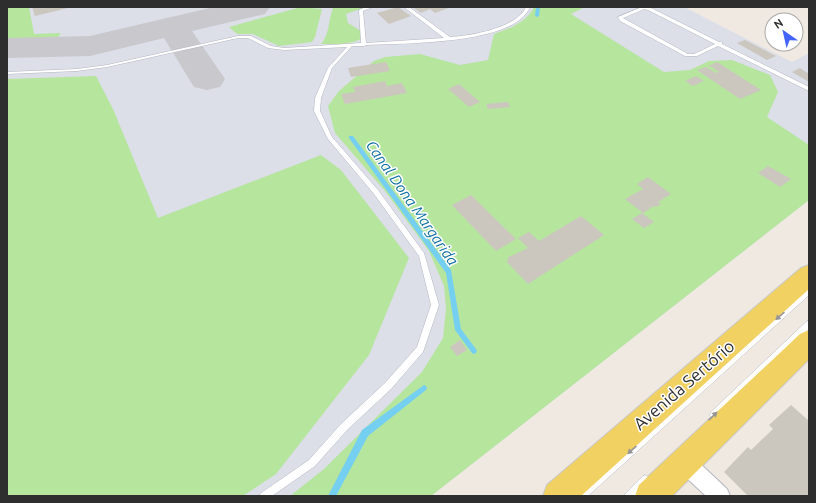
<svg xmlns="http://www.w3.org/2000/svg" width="816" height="503" viewBox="0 0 816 503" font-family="Ubuntu,sans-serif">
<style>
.airport{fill:#dcdee8}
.green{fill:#b6e59e}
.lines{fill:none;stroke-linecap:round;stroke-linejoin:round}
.stream{fill:#75cff0;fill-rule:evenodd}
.taxiway{fill:#c9c8cc;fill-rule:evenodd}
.building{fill:#cbc7bf}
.service-casing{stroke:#b4b7c1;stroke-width:1}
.minor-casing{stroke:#b4b7c1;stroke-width:2}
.primary-casing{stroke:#c9c9c9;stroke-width:2}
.service{fill:#fff;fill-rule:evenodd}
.minor{fill:#fff;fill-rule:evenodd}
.primary{fill:#f2d163;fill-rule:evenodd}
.oneway{fill:#969696}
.labels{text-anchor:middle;stroke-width:3;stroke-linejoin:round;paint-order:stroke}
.water-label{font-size:15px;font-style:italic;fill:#0d6fa3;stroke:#fff}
.near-street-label{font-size:17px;fill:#2e2e2e;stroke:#fff}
</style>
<rect width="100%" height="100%" fill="#efe9e1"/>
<path class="airport" d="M7,7H684L792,62L809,53V200L431,496H7Z"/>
<path class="green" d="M7,7H29L34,34L61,33L54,42L50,43H7Z
M301,7L322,9L315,37L312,42L279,46L253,34H237L229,27Z
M335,7H366L346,14L348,23L361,31V39C349,45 335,44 321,44C330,34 328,20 333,8Z
M534,7H585L571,14L664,72L690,70L709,61L732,60L770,75L778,92L767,117L809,145V200L431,496H290L324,469L422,372L443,338L446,309L444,286L429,251L385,191L335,133L328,106L339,91L374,61L385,57L420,54L460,65L488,60L494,34C509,29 527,22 534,7Z
M96,76L113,109L158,218L321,155L341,170L409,258L369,355L276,474L243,496H7V79Z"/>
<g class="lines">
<path class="stream" d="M536,7H540L539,16L537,17L535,16Z
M349,136H353L451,270L461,329L476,349L477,351L476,353L474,354L472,353L455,330L446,273L349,138Z
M424,385L426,386L427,388L426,390L368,436L336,496H328L362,430Z"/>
<path class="taxiway" d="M214,7H270L265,14L192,31L225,79L220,87L207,90L194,87L164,38L90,56L7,58V38L90,36Z"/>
</g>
<path class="building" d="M32,7H68V8L35,16Z
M398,7L411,16L389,24L377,13Z
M413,7H451L435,13L430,9L421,13Z
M745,40L776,56L767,60L737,43Z
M386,62L390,71L351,77L348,68Z
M717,62L761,90L740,99L697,70L706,67L716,73L719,72L713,68H715L708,66Z
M800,68L809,74V82L792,72Z
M696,76L704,81L693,86L685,81Z
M385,81L387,86L402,83L407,93L345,104L341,94L355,92L353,87Z
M459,84L480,102L469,107L448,89Z
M508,102L510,107L488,109L486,104Z
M768,166L791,179L780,187L758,173Z
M648,177L671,194L658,202L661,204L656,207L654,206L643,213L625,199L643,189L637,184Z
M471,195L516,239L496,251L452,205Z
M642,213L654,222L644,228L632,219Z
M581,216L604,235L528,284L506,261L509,260L507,258L528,248L518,238L529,232L539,241Z
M460,340L467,350L457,356L450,347Z
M791,405L809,421V496H748L724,472L748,447L751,450L773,429L769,425Z"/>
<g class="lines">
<g class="service-casing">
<path id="service" d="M366,7H373L363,11L366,43L444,38L404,7H409L450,37C470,36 517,28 526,7H530C515,45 402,43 366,45L364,46H352L332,68L321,98L320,111L332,137L378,190L424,253L439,305L423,352L391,389L347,430L315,466L272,496H259L261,493L309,460L341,424L385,383L417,347L431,305L419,256L374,194L328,139L314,111L315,98L328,68L347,47L284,50L268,48L248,38H238L107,67L77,71L7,74V72L77,69L107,65L238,36H251L271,46L284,48L361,43L359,10Z
M642,7L651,8L719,42H722V44L809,87V91L718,46L697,56H685L620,21L618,17ZM644,9L648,10L715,44L694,54H688L623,18Z
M809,287V295L588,496H576L578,493L806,288Z
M809,320V329L717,418L714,419L711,418L710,415L711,412L806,322Z
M645,475L648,477L650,480L648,483L636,496H624L626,493L642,477Z"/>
</g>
<g class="minor-casing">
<path id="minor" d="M684,453L691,455L727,489L730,496H706L677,469L675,462L677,455Z"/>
</g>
<g class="primary-casing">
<path id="primary" d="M809,265V289L581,496H543L547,485L801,268Z
M809,330V359L672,496H635L639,485L800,334Z"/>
</g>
<use href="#service" class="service"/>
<use href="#minor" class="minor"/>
<use href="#primary" class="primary"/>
</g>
<defs><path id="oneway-solid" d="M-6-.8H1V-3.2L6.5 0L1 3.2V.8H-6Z"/></defs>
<g class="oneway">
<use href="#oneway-solid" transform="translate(780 316) rotate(138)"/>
<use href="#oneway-solid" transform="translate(713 416) rotate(-44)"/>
<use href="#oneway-solid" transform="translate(632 450) rotate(138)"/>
</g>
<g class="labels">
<g class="water-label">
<text transform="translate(412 203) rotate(55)" y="5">Canal Dona Margarida</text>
</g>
<g class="near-street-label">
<text transform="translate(684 385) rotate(-41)" y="6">Avenida Sertório</text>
</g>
</g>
<rect width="816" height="503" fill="none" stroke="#2e2e2e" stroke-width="16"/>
<g transform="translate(784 32) rotate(326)"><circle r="19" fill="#ffffff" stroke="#ababab"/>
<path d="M0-3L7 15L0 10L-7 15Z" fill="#4264fb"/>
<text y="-6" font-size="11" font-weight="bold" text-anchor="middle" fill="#2e2e2e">N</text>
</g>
</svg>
